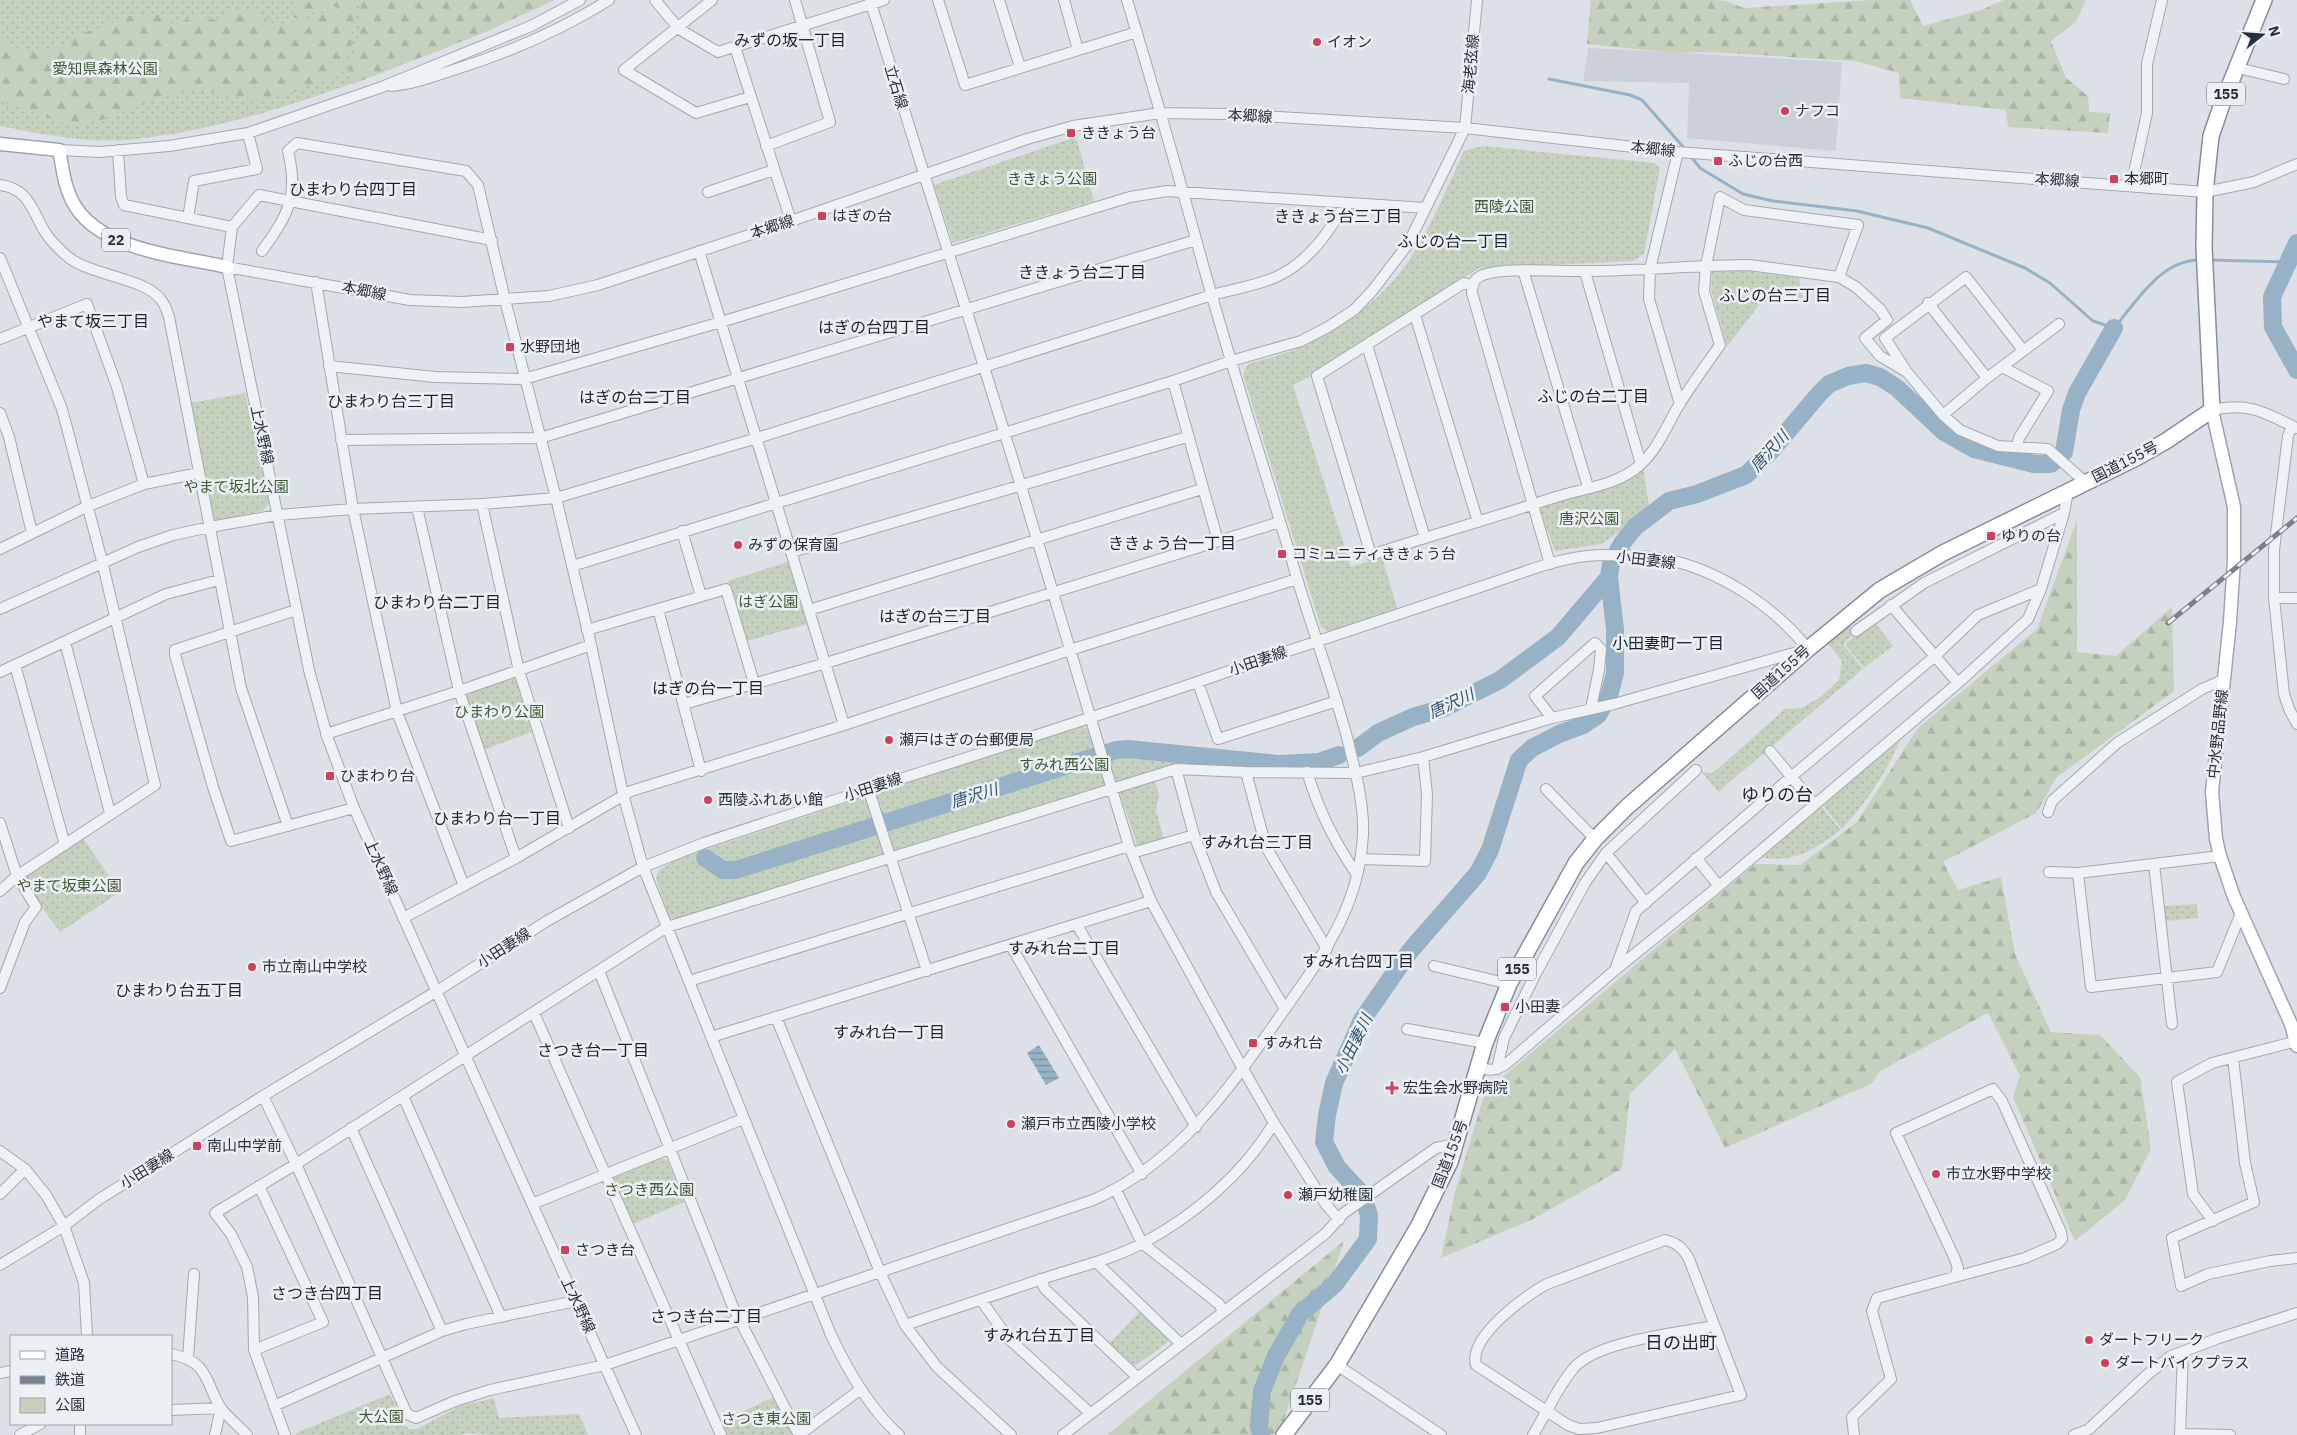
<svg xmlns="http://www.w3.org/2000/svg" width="2297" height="1435" viewBox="0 0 2297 1435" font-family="'IBM Plex Sans','Noto Sans JP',sans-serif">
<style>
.built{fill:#cbd0d9}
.green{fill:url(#green-dots)}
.forest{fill:url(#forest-firs)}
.water{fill:url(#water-rules)}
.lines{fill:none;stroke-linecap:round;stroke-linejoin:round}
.stream{stroke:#97b1c7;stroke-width:3}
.river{stroke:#97b1c7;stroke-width:18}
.minor-casing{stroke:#a2a8b1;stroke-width:12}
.major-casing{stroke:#9ca6b2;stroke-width:15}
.highway-casing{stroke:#848f9d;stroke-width:18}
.minor{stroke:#eff2f5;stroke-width:10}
.major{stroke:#fff;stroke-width:12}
.highway{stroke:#fff;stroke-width:15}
.rail-casing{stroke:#768290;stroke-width:5}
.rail{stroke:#ecf0f4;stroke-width:3;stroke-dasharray:9;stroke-linecap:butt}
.poi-dot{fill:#cd415e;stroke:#ecf0f4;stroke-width:2}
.labels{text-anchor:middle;stroke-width:5;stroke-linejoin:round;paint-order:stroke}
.shield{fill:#ecf0f4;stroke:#616a74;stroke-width:1}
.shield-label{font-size:14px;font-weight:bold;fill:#26303d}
.poi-label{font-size:15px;fill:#26303d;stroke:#ecf0f4;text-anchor:start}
.street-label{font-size:15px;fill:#26303d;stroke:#ecf0f4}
.park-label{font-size:15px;fill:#3d5834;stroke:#ecf0f4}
.neighbourhood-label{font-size:16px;fill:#19212d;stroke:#ecf0f4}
.water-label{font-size:16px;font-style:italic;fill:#315170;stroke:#ecf0f4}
.quarter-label{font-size:18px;fill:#19212d;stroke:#ecf0f4}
</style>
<defs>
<pattern id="green-dots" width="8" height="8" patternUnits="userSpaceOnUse" patternTransform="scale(1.25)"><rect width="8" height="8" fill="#c4d1be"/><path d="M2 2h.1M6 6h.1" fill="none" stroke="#a8b4a4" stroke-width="1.8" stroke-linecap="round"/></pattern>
<pattern id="forest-firs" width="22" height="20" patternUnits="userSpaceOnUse" patternTransform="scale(1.25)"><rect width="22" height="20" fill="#c4d1be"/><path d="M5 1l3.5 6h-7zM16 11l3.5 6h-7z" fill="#a8b4a4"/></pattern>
<pattern id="water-rules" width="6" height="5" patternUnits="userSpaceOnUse" patternTransform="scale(1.25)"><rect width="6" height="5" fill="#97b1c7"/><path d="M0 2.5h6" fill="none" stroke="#7b90a3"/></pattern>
</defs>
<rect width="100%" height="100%" fill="#dde1e7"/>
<path class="built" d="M1588,48L1842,62L1836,151L1687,138L1689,83L1583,81Z"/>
<path class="green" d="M0,0H554C504,24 452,45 401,65C312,99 222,131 128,140C85,143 41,134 0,126Z
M1076,137L1094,201L953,243L934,185Z
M1482,146L1655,163L1660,168L1644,254L1633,261L1479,268L1317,373L1293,385L1351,567L1382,557L1398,611L1330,633L1321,627L1243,374L1248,364C1261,360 1275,357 1288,352C1328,338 1377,304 1402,270C1429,234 1445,192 1464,151Z
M1745,271L1799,278L1804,302H1761L1727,347L1711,289L1712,272Z
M245,393L269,503L263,511L216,521L212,517L191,403Z
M1643,469L1650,511L1601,544L1555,551L1539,508L1628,481Z
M790,561L808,624L747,641L728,581Z
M1874,621L1893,646L1864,668L1845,644Z
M1846,622L1855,633L1843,644L1863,669L1718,792L1702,772L1712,773L1720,767L1785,709L1802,708L1819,698L1839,680L1842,661L1825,640Z
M516,676L534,731L483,750L465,694Z
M1082,726L1089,729L1099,759L1124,751L1176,756L1177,764L1152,772L1159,795L1156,811L1164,839L1138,848L1116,782L882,854L676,920L669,917L656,879L660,869L679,858Z
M1902,736C1888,770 1867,802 1842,829L1821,803Z
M1819,804L1841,830C1808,854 1790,865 1749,855Z
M82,837L120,892L60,932L21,879Z
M2197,904L2198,918L2166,921L2164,906Z
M662,1158L668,1161L684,1202L633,1224L612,1178Z
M1140,1311L1168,1338V1342L1135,1366L1110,1343Z
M390,1394L403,1423L409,1429H417L460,1406L494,1398L499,1418L579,1414L588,1435H487L466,1433L462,1435H296V1433Z
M774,1397L793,1433L790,1435H726L720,1422Z"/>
<path class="forest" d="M291,0H356L354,5L343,9C329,0 310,17 294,18L295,5Z
M362,0H554L481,34L353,84L348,71L357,44Z
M1591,0H1715L1726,1L1744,8L1872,0H1910L1923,26L1981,10L2004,0H2086L2076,22L2051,41L2066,78L2088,96L2089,112L2110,113L2108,133L2008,127L2006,110L1900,98L1899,73L1855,61L1711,52L1674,53L1587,44Z
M332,9L343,12L354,10L351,49L344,60L342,74L319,80L285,96L254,99L195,88L184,90L98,121L78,125L66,124L0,101V38L14,48L31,53L49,51L63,45L76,36L130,16L148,17L157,14H168L173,24C181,22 190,17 197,17C214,15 213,28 232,11L252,12L271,23L279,24L300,22Z
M2077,520V652L2116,656L2172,607L2174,691L2056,778L2036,813L1943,862L1958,890L2001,877L2015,954L2051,1032L2100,1035L2140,1077L2151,1149L2125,1200L2075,1241L2013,1097L2020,1076L1988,1013L1880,1071L1871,1084L1725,1148L1675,1049L1630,1094L1622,1169L1533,1219L1441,1258L1455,1192L1485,1092L1755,864L1800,865L1857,822L1918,728L2037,629Z
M1344,1241L1283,1423L1273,1435H1107Z"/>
<path class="water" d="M1039,1045L1059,1078L1046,1085L1027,1053Z"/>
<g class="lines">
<path class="stream" d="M1549,79L1630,95L1642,100L1686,150
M1690,155L1700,168L1743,194L1773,201L1857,211L1928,228L2025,268L2050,283L2093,321L2114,328C2137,301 2161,259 2201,260
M2210,260L2287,262"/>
<path class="river" d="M2297,243L2272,297L2273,327L2297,370
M1358,748L1378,733L1413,717L1444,708L1500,680L1558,637L1609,577L1611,563L1623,542L1635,527L1669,501L1697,494L1746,475L1770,452L1819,394L1829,384L1848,376L1866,373L1880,377L1897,388L1944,432L1974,449L2034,464H2051L2064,452L2071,410L2077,393L2114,328
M705,858L723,870H736L1116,750L1128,749L1278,764L1319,762L1339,755
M1261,1435L1259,1426L1262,1391L1276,1356L1300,1314L1335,1284L1368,1239L1369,1215L1362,1194L1337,1167L1324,1142L1327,1115L1334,1083L1362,1020L1410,951L1478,873L1490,850L1519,760L1532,748L1559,734L1583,725L1598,715L1609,696L1615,673V629L1609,577"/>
<g class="minor-casing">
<path id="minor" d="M655,0L679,29L718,52L884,0
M712,0L624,70L696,113L750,97
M870,0L1021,486L1129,846L1151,901L1243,1069L1274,1123L1325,1203L1339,1220
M938,0L965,85L1137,32
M999,0L1020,67
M1064,0L1078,50
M735,47L791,221
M2238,68L2284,79
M391,86C413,84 432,77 453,70C508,53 561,30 609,0
M766,146L830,122L795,0
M59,150L100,152L169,146L248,133L382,87L531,26L580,0
M118,150L121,197L124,205L232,227
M1678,152L1650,269L1649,299L1680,404
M0,185C31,189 32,213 47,235C52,242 61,251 68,257C92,276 146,278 161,300C165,304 167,311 169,317L241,688L288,826
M2131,186L2147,113V64L2162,0
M708,192L774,170
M188,218L194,181L257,169L248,133
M492,240L259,195L232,227L227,267L309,670L327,736L354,808L636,1435
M262,251C288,215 299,196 288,151L297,143L466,171L478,185L505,300L556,498L591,645L623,794L643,867L831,1335C848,1371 869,1408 899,1435
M699,251L844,725
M0,258L62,409L102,561L155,785L17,876L0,891
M227,267L410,300L461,302L549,296L598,285L791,221L1027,139L1073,126L1160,113L1226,114L1465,128L1678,152L2205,192L2254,182L2297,164
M1523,270L1588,487
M1585,272L1641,464
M1839,277L1858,225L1744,210L1720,197L1706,266L1749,265L1839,277L1856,287L1880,309L1887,320L1865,338L1880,356L1907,372L1943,415L1960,430L1998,446L2048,449L2085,482
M316,282L353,509L397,712L464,886
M1472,285L1464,283L1317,376L1371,555C1433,535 1495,517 1556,497C1585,488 1618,485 1640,465C1658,449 1667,425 1679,405C1692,384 1706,365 1720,345L1704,291L1706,266C1666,268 1626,271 1586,271C1564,272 1496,266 1479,277C1473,280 1472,287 1472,293L1550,564
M1928,303L1987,378
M1415,315L1478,522
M0,339L87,304L117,387L144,484
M1367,345L1425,538
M329,366L435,377L524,379L721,322L1130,197L1167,191L1426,208
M2002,367L2048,391L2019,438L2017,446
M1905,369L1885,338L1966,277L2023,350
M1173,381L1218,541
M2212,410C2248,402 2265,412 2296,428
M0,413L9,437L32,533
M1943,415L1987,378L2059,324
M2292,426L2288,436L2274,550V598L2284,694L2289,709L2297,724
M341,440L540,438L1196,240
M482,504L519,671L569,828
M417,507L459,691L516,858
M682,531L701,596
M0,549L86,507L144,484L199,473
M792,552L1187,437
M572,566L1173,381L1231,361L1301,341L1328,327L1354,310L1373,290L1408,244L1465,128L1477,0
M2274,598H2297
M1891,605L1958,683
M0,609L138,547L173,535L210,527L278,515L353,509L482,504L556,498L757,438L1212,295C1233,289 1256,286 1276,277C1309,262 1328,233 1346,203
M658,609L701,771
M296,610L175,650V655L213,787L231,841L354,808
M809,610L1202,489
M587,630L726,589L754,683
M1856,631L1924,583L2064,513
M65,642L110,813
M15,665L65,845
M0,672L166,594L219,580
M1198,683L1218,739L1337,701
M684,704L826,663L1280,522
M1552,718L1535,696L1595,643L1601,649L1599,670L1591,708
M326,734L459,691L591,645
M1770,751L1814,804
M1176,769L1194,835L1216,892L1285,1009
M1246,772L1266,847L1327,949
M1307,772C1320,813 1333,839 1357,875
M868,788L927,971
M1546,789L1595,839
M2048,812L2052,801L2117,743L2202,689L2223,680
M0,823L17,876L36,907L25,922L0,988
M1132,853L1194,835
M1606,853L1646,903
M1696,858L1719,886
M1360,859L1425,861L1427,794L1423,757
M2154,864L2172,1024
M2049,872L2078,873L2220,856
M2078,873L2091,987L2217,972L2241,913
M403,918L516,858L631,791L844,725L1070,650L1297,579
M1077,925L1196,1127
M1011,946L1142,1174
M1434,966L1509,984
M1615,970L1636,911L1791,777L1934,657L1978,615L2041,589
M599,971L733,1307L799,1435
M689,981L1129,846
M534,1013L721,1435
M776,1017L880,1272L905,1325L937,1367L1011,1435
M1407,1029L1485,1043
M711,1037L1151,901
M2233,1058L2245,1163L2254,1202L2172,1238L2181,1286L2208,1274L2270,1261L2297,1258
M1479,1066C1488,1072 1495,1070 1505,1065L1615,970L1719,886L1958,683L2028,619L2041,589L2064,513L2068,491
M1497,1069L1504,1038L1535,975L1585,883L1606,853L1696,770
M263,1096L296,1164L407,1414L416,1418L455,1401L490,1390L605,1365L1093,1200C1176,1164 1228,1091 1278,1019C1319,960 1360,910 1363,833C1364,802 1355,771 1348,741C1332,680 1309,622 1292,561C1260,454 1225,347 1196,239C1174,159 1151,79 1127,0
M403,1096L501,1317
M351,1128L442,1331
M0,1151L25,1169L46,1195L64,1226L84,1283L87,1336
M1116,1190L1142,1243L1219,1304L1223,1311
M0,1194L25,1169
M532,1204L743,1119
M2213,1221L2193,1194L2177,1082L2212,1063L2297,1041
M1665,1240C1677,1243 1683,1248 1689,1259L1741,1395L1597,1428L1579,1429L1568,1425L1476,1365C1468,1337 1526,1295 1547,1284Z
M1096,1262L1181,1344
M0,1265L64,1226L98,1200L263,1096L437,991L547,921L643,867L704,843C889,781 1077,725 1261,660C1334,635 1407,611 1480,587C1518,575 1559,556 1600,555C1621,555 1644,555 1665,559C1719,570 1774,606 1808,649L1614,704L1552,718L1423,757L1356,773L1246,772L1176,769L667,927L296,1164L215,1213L231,1234L247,1267L253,1297L254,1350L285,1435
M1040,1279L1045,1289L1137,1377
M981,1300L1008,1338L1090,1413
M905,1325C950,1310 995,1295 1039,1280C1074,1268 1111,1260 1143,1243C1195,1215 1243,1174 1274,1123
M254,1350L323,1322L259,1186
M171,1354C209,1362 204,1379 220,1407C227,1417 239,1426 247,1435
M188,1358L194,1274
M1337,1365L1441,1435
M0,1373L11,1371
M274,1406L442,1331L466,1324L576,1301
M171,1410L221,1408
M2181,1434L2230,1435
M20,1435L40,1424
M80,1435V1424
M215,1435L221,1408
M799,1435L861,1389
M1063,1435L1325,1234L1344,1213L1436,1148L1456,1144
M1533,1435C1546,1414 1557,1388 1573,1369C1595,1341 1679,1333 1714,1326
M1854,1435L1852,1417L1891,1379L1872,1311L1877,1298L2025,1258L2057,1244L2062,1239L2061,1232L2002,1101L1993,1089L1896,1133L1955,1259L1958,1268L1955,1276
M2074,1435L2088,1430L2148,1374L2171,1356L2219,1338L2297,1313
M2180,1435L2183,1352"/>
</g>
<g class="major-casing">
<path id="major" d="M0,144L59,150C62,163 63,178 68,191C87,250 175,255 227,267
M2212,410L2234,507V560L2230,622L2212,792L2216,839L2220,856L2234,897L2291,1024L2297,1046"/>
</g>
<g class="highway-casing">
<path id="highway" d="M1284,1435L1337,1365L1418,1227L1450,1162L1485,1043L1509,984L1576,863L1595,839L1627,807L1808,649L1880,590L1943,553L2138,457L2166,441L2212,410L2204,247L2205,192L2211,136L2222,104L2264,0"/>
</g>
<use href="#minor" class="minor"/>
<use href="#major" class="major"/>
<use href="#highway" class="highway"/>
<g class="rail-casing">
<path id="rail" d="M2168,623L2297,518"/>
</g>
<use href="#rail" class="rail"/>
</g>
<g class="poi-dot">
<circle cx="1317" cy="42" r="5"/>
<circle cx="1785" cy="111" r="5"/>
<rect x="1066" y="128" width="10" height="10" rx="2.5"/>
<rect x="1713" y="156" width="10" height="10" rx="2.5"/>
<rect x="2109" y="174" width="10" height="10" rx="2.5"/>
<rect x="817" y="211" width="10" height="10" rx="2.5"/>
<rect x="505" y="342" width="10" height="10" rx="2.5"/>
<rect x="1986" y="531" width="10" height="10" rx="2.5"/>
<circle cx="738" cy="545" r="5"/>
<rect x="1277" y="549" width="10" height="10" rx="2.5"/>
<circle cx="889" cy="740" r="5"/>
<rect x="325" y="771" width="10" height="10" rx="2.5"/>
<circle cx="708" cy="800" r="5"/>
<circle cx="252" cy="967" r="5"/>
<rect x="1500" y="1002" width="10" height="10" rx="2.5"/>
<rect x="1248" y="1038" width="10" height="10" rx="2.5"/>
<path d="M1389.5 1080.5h5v5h5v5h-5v5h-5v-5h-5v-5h5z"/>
<circle cx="1011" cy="1124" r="5"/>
<rect x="192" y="1141" width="10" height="10" rx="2.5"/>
<circle cx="1936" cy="1174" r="5"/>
<circle cx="1288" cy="1195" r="5"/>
<rect x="560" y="1245" width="10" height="10" rx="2.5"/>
<circle cx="2089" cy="1340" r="5"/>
<circle cx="2105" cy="1363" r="5"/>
</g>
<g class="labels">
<g class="shield">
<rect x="2207" y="82.5" width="38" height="23" rx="4"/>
<rect x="102" y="228.5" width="28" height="23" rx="4"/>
<rect x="1498" y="957.5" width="38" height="23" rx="4"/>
<rect x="1291" y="1388.5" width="38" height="23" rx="4"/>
</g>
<g class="shield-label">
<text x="2226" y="99">155</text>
<text x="116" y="245">22</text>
<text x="1517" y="974">155</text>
<text x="1310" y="1405">155</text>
</g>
<g class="poi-label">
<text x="1327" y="47">イオン</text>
<text x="1795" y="116">ナフコ</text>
<text x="1081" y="138">ききょう台</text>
<text x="1728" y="166">ふじの台西</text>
<text x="2124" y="184">本郷町</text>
<text x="832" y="221">はぎの台</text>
<text x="520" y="352">水野団地</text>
<text x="2001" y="541">ゆりの台</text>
<text x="748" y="550">みずの保育園</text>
<text x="1292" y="559">コミュニティききょう台</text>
<text x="899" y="745">瀬戸はぎの台郵便局</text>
<text x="340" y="781">ひまわり台</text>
<text x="718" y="805">西陵ふれあい館</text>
<text x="262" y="972">市立南山中学校</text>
<text x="1515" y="1012">小田妻</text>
<text x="1263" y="1048">すみれ台</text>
<text x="1403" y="1093">宏生会水野病院</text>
<text x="1021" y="1129">瀬戸市立西陵小学校</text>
<text x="207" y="1151">南山中学前</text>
<text x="1946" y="1179">市立水野中学校</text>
<text x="1298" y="1200">瀬戸幼稚園</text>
<text x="575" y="1255">さつき台</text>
<text x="2099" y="1345">ダートフリーク</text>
<text x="2115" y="1368">ダートバイクプラス</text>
</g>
<g class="street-label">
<text transform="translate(1471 64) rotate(-85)" y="5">海老弦線</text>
<text transform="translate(896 87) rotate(73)" y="5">立石線</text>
<text transform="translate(1250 116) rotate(3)" y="5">本郷線</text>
<text transform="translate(1653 149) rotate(6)" y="5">本郷線</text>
<text transform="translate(2057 180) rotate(4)" y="5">本郷線</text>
<text transform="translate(772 227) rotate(-18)" y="5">本郷線</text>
<text transform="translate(364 291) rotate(11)" y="5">本郷線</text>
<text transform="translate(262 435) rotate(78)" y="5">上水野線</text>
<text transform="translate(2125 462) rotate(-27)" y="5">国道155号</text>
<text transform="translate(1646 560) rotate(7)" y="5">小田妻線</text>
<text transform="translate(1258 661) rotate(-19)" y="5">小田妻線</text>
<text transform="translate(1781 672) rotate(-42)" y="5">国道155号</text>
<text transform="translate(2218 734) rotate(-84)" y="5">中水野品野線</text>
<text transform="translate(873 787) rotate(-18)" y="5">小田妻線</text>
<text transform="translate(381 867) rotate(66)" y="5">上水野線</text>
<text transform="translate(504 948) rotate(-33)" y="5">小田妻線</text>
<text transform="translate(1450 1154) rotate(-69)" y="5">国道155号</text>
<text transform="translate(147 1169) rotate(-32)" y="5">小田妻線</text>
<text transform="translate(578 1305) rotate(65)" y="5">上水野線</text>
</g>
<g class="park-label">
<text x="105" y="74">愛知県森林公園</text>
<text x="1052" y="184">ききょう公園</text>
<text x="1504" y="212">西陵公園</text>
<text x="236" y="492">やまて坂北公園</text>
<text x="1589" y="524">唐沢公園</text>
<text x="768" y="607">はぎ公園</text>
<text x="499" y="717">ひまわり公園</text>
<text x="1064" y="770">すみれ西公園</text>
<text x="69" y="891">やまて坂東公園</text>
<text x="649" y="1195">さつき西公園</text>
<text x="381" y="1422">大公園</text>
<text x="766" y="1424">さつき東公園</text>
</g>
<g class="neighbourhood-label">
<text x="790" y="46">みずの坂一丁目</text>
<text x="353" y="195">ひまわり台四丁目</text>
<text x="1338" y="222">ききょう台三丁目</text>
<text x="1453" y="247">ふじの台一丁目</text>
<text x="1082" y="278">ききょう台二丁目</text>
<text x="1775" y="301">ふじの台三丁目</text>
<text x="93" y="327">やまて坂三丁目</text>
<text x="874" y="333">はぎの台四丁目</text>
<text x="1593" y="402">ふじの台二丁目</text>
<text x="635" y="403">はぎの台二丁目</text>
<text x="391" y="407">ひまわり台三丁目</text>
<text x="1172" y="549">ききょう台一丁目</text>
<text x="437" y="608">ひまわり台二丁目</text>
<text x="935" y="622">はぎの台三丁目</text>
<text x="1668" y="649">小田妻町一丁目</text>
<text x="708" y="694">はぎの台一丁目</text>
<text x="497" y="824">ひまわり台一丁目</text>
<text x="1257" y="848">すみれ台三丁目</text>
<text x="1064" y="954">すみれ台二丁目</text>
<text x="1358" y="967">すみれ台四丁目</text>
<text x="179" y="996">ひまわり台五丁目</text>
<text x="889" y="1038">すみれ台一丁目</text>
<text x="593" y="1056">さつき台一丁目</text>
<text x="327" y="1299">さつき台四丁目</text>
<text x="706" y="1322">さつき台二丁目</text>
<text x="1039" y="1341">すみれ台五丁目</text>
</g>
<g class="water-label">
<text transform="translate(1769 451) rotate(-48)" y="6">唐沢川</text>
<text transform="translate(1451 703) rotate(-25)" y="6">唐沢川</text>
<text transform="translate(974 795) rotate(-17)" y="6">唐沢川</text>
<text transform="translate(1353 1044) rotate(-64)" y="6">小田妻川</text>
</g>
<g class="quarter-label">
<text x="1777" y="801">ゆりの台</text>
<text x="1681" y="1349">日の出町</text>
</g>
</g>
<rect x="10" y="1335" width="162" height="90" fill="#ecf0f4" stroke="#9da3ab"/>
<rect x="20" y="1351" width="25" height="8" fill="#ffffff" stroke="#9da3ab"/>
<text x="55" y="1360" font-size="15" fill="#26303d">道路</text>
<rect x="20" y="1376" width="25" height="8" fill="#768290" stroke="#9da3ab"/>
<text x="55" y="1385" font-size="15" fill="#26303d">鉄道</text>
<rect x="20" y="1398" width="25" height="15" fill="#c4d1be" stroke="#9da3ab"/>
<text x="55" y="1410" font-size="15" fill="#26303d">公園</text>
<g transform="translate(2262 35) rotate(73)" stroke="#ecf0f4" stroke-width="4" paint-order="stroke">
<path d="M0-4L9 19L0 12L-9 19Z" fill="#26303d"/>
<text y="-8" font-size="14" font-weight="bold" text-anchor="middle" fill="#26303d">N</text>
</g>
</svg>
